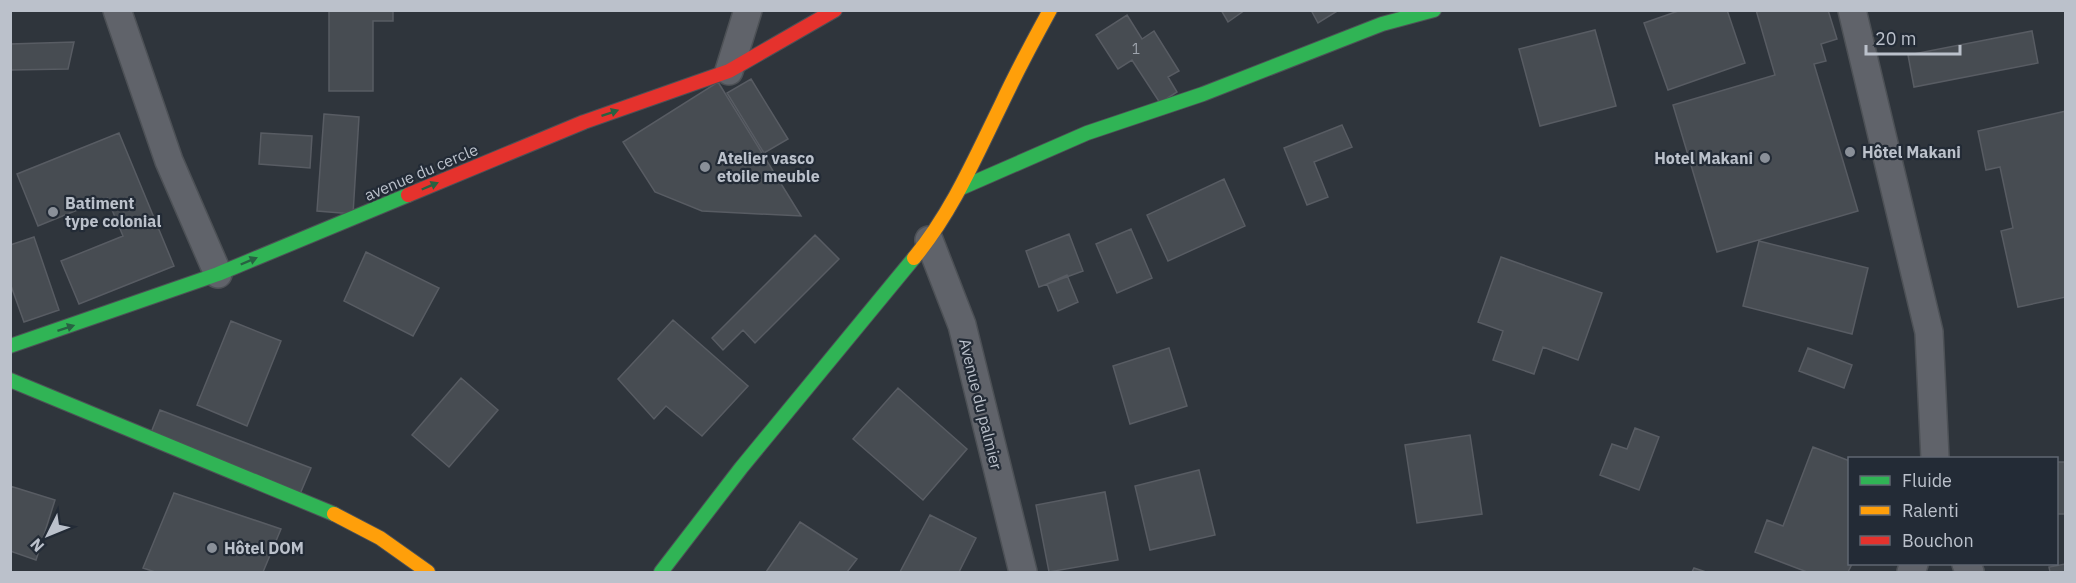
<svg xmlns="http://www.w3.org/2000/svg" width="2076" height="583" viewBox="0 0 2076 583" font-family="'IBM Plex Sans',sans-serif">
<style>
.building{fill:#474c52;stroke:#585c63;stroke-width:1.5}
.lines{fill:none;stroke-linecap:round;stroke-linejoin:round}
.street-casing{stroke:#4d5156;stroke-width:30}
.fast-casing{stroke:#4d5156;stroke-width:16}
.slow-casing{stroke:#4d5156;stroke-width:16}
.jam-casing{stroke:#4d5156;stroke-width:16}
.street{stroke:#60636a;stroke-width:27}
.fast{stroke:#30b455;stroke-width:14}
.slow{stroke:#ff9f0a;stroke-width:14}
.jam{stroke:#e5322d;stroke-width:14}
.oneway{fill:#286242}
.poi-dot{fill:#8a9099;stroke:#232b36;stroke-width:2}
.labels{text-anchor:middle;stroke-width:4.5;stroke-linejoin:round;paint-order:stroke}
.number-label{font-size:14px;fill:#9ea4ad}
.poi-label{font-size:16px;font-weight:bold;fill:#bbc1cb;stroke:#232b36;text-anchor:start}
.street-label{font-size:16px;fill:#bbc1cb;stroke:#232b36}
</style>
<rect width="100%" height="100%" fill="#2f353c"/>
<path class="building" d="M329,10H393V21H373V91H329Z
M1221,10H1245L1228,22Z
M1311,10H1339L1318,23Z
M1681,10H1727L1745,63L1668,90L1644,23Z
M1756,10H1828L1837,39L1821,44L1826,61L1814,64L1858,211L1717,252L1673,105L1775,75Z
M1127,15L1142,39L1154,31L1179,71L1168,77L1177,92L1160,103L1132,60L1118,69L1096,35Z
M1595,30L1616,106L1540,126L1519,49Z
M2032,31L2038,63L1914,87L1908,55Z
M74,42L68,69L10,70V44Z
M751,79L788,139L764,153L727,93Z
M718,82L801,216L702,211L655,192L623,142Z
M2066,111V297L2018,307L2001,231L2013,228L2000,167L1986,170L1978,131Z
M324,114L359,117L353,214L317,211Z
M1342,125L1352,147L1314,162L1328,197L1307,205L1284,148Z
M119,133L174,266L79,304L61,261L123,236L107,198L38,226L17,174Z
M261,133L312,136L310,168L259,164Z
M1224,179L1245,226L1168,261L1147,215Z
M1131,229L1152,278L1117,293L1096,244Z
M1069,234L1083,271L1039,287L1026,251Z
M815,235L839,259L755,343L743,330L723,350L712,338Z
M34,237L59,310L24,322L10,283V245Z
M1759,241L1868,268L1852,334L1743,306Z
M366,252L439,288L413,336L344,301Z
M1501,257L1602,293L1578,360L1543,347L1534,374L1493,360L1503,331L1478,322Z
M1067,275L1078,302L1058,311L1047,284Z
M673,320L748,386L702,436L666,406L654,419L618,379Z
M231,321L281,341L247,426L197,405Z
M1169,348L1187,406L1130,424L1113,366Z
M1808,348L1852,365L1844,388L1799,371Z
M461,378L498,410L449,467L412,435Z
M898,388L967,449L923,500L853,439Z
M160,410L311,468L300,494L150,435Z
M1635,428L1659,437L1639,490L1600,475L1612,444L1627,449Z
M1470,435L1482,514L1417,523L1405,445Z
M1813,447L1850,461V564H1852L1848,572H1807L1755,552L1767,520L1783,526Z
M2056,462H2066V514H2056Z
M1199,470L1215,535L1150,550L1135,486Z
M10,486L55,500L36,560L10,551Z
M1105,492L1118,560L1049,572L1036,505Z
M174,493L281,529L263,572H155L143,568Z
M930,515L976,538L959,572H900Z
M800,522L857,559L847,572H766Z
M2066,564V572H2050L2049,567Z
M1694,568L1706,572H1692Z"/>
<g class="lines">
<g class="street-casing">
<path id="street" d="M117,10L169,161L218,274
M1852,10L1929,332L1935,458
M729,71L748,10
M929,240L962,325L1023,572
M1966,564L1970,572
M1911,572L1914,564"/>
</g>
<g class="fast-casing">
<path id="fast" d="M961,188L1087,133L1203,94L1382,24L1434,10
M10,346L218,274L408,195
M10,380L334,514
M661,572L741,468L914,258"/>
</g>
<g class="slow-casing">
<path id="slow" d="M914,258C952,212 975,158 1001,105C1016,73 1033,41 1050,10
M334,514L380,538L428,572"/>
</g>
<g class="jam-casing">
<path id="jam" d="M408,195L584,122L729,71L835,10"/>
</g>
<use href="#street" class="street"/>
<use href="#fast" class="fast"/>
<use href="#slow" class="slow"/>
<use href="#jam" class="jam"/>
</g>
<defs><path id="oneway-solid" d="M-6-.8H1V-3.2L6.5 0L1 3.2V.8H-6Z" transform="scale(1.5)"/></defs>
<g class="oneway">
<use href="#oneway-solid" transform="translate(610 113) rotate(-19)"/>
<use href="#oneway-solid" transform="translate(430 186) rotate(-23)"/>
<use href="#oneway-solid" transform="translate(249 261) rotate(-23)"/>
<use href="#oneway-solid" transform="translate(66 328) rotate(-18)"/>
</g>
<g class="poi-dot">
<circle cx="1850" cy="152" r="6"/>
<circle cx="1765" cy="158" r="6"/>
<circle cx="705" cy="167" r="6"/>
<circle cx="53" cy="212" r="6"/>
<circle cx="212" cy="548" r="6"/>
</g>
<g class="labels">
<g class="number-label">
<text x="1136" y="54">1</text>
</g>
<g class="poi-label">
<text x="1862" y="158">Hôtel Makani</text>
<text x="717" y="164">Atelier vasco<tspan x="717" dy="18">etoile meuble</tspan></text>
<text x="1753" y="164" text-anchor="end">Hotel Makani</text>
<text x="65" y="209">Batiment<tspan x="65" dy="18">type colonial</tspan></text>
<text x="224" y="554">Hôtel DOM</text>
</g>
<g class="street-label">
<text transform="translate(421 172) rotate(-23)" y="6">avenue du cercle</text>
<text transform="translate(981 404) rotate(76)" y="6">Avenue du palmier</text>
</g>
</g>
<rect width="2076" height="583" fill="none" stroke="#bbc1cb" stroke-width="24"/>
<rect x="1848" y="457" width="210" height="108" fill="#232b36" stroke="#606772" stroke-width="1.5"/>
<rect x="1860" y="476" width="30" height="9" fill="#30b455" stroke="#606772" stroke-width="1.5"/>
<text x="1902" y="487" font-size="18" fill="#bbc1cb">Fluide</text>
<rect x="1860" y="506" width="30" height="9" fill="#ff9f0a" stroke="#606772" stroke-width="1.5"/>
<text x="1902" y="517" font-size="18" fill="#bbc1cb">Ralenti</text>
<rect x="1860" y="536" width="30" height="9" fill="#e5322d" stroke="#606772" stroke-width="1.5"/>
<text x="1902" y="547" font-size="18" fill="#bbc1cb">Bouchon</text>
<g transform="translate(48 535) rotate(227)" stroke="#232b36" stroke-width="4.5" paint-order="stroke">
<path d="M0-4.5L10 22L0 15L-10 22Z" fill="#bbc1cb"/>
<text y="-9" font-size="16" font-weight="bold" text-anchor="middle" fill="#bbc1cb">N</text>
</g>
<path d="M1866 45v9h94v-9" fill="none" stroke="#bbc1cb" stroke-width="3"/>
<text x="1875" y="45" font-size="18" fill="#bbc1cb" stroke="#232b36" stroke-width="4.5" paint-order="stroke">20 m</text>
</svg>
